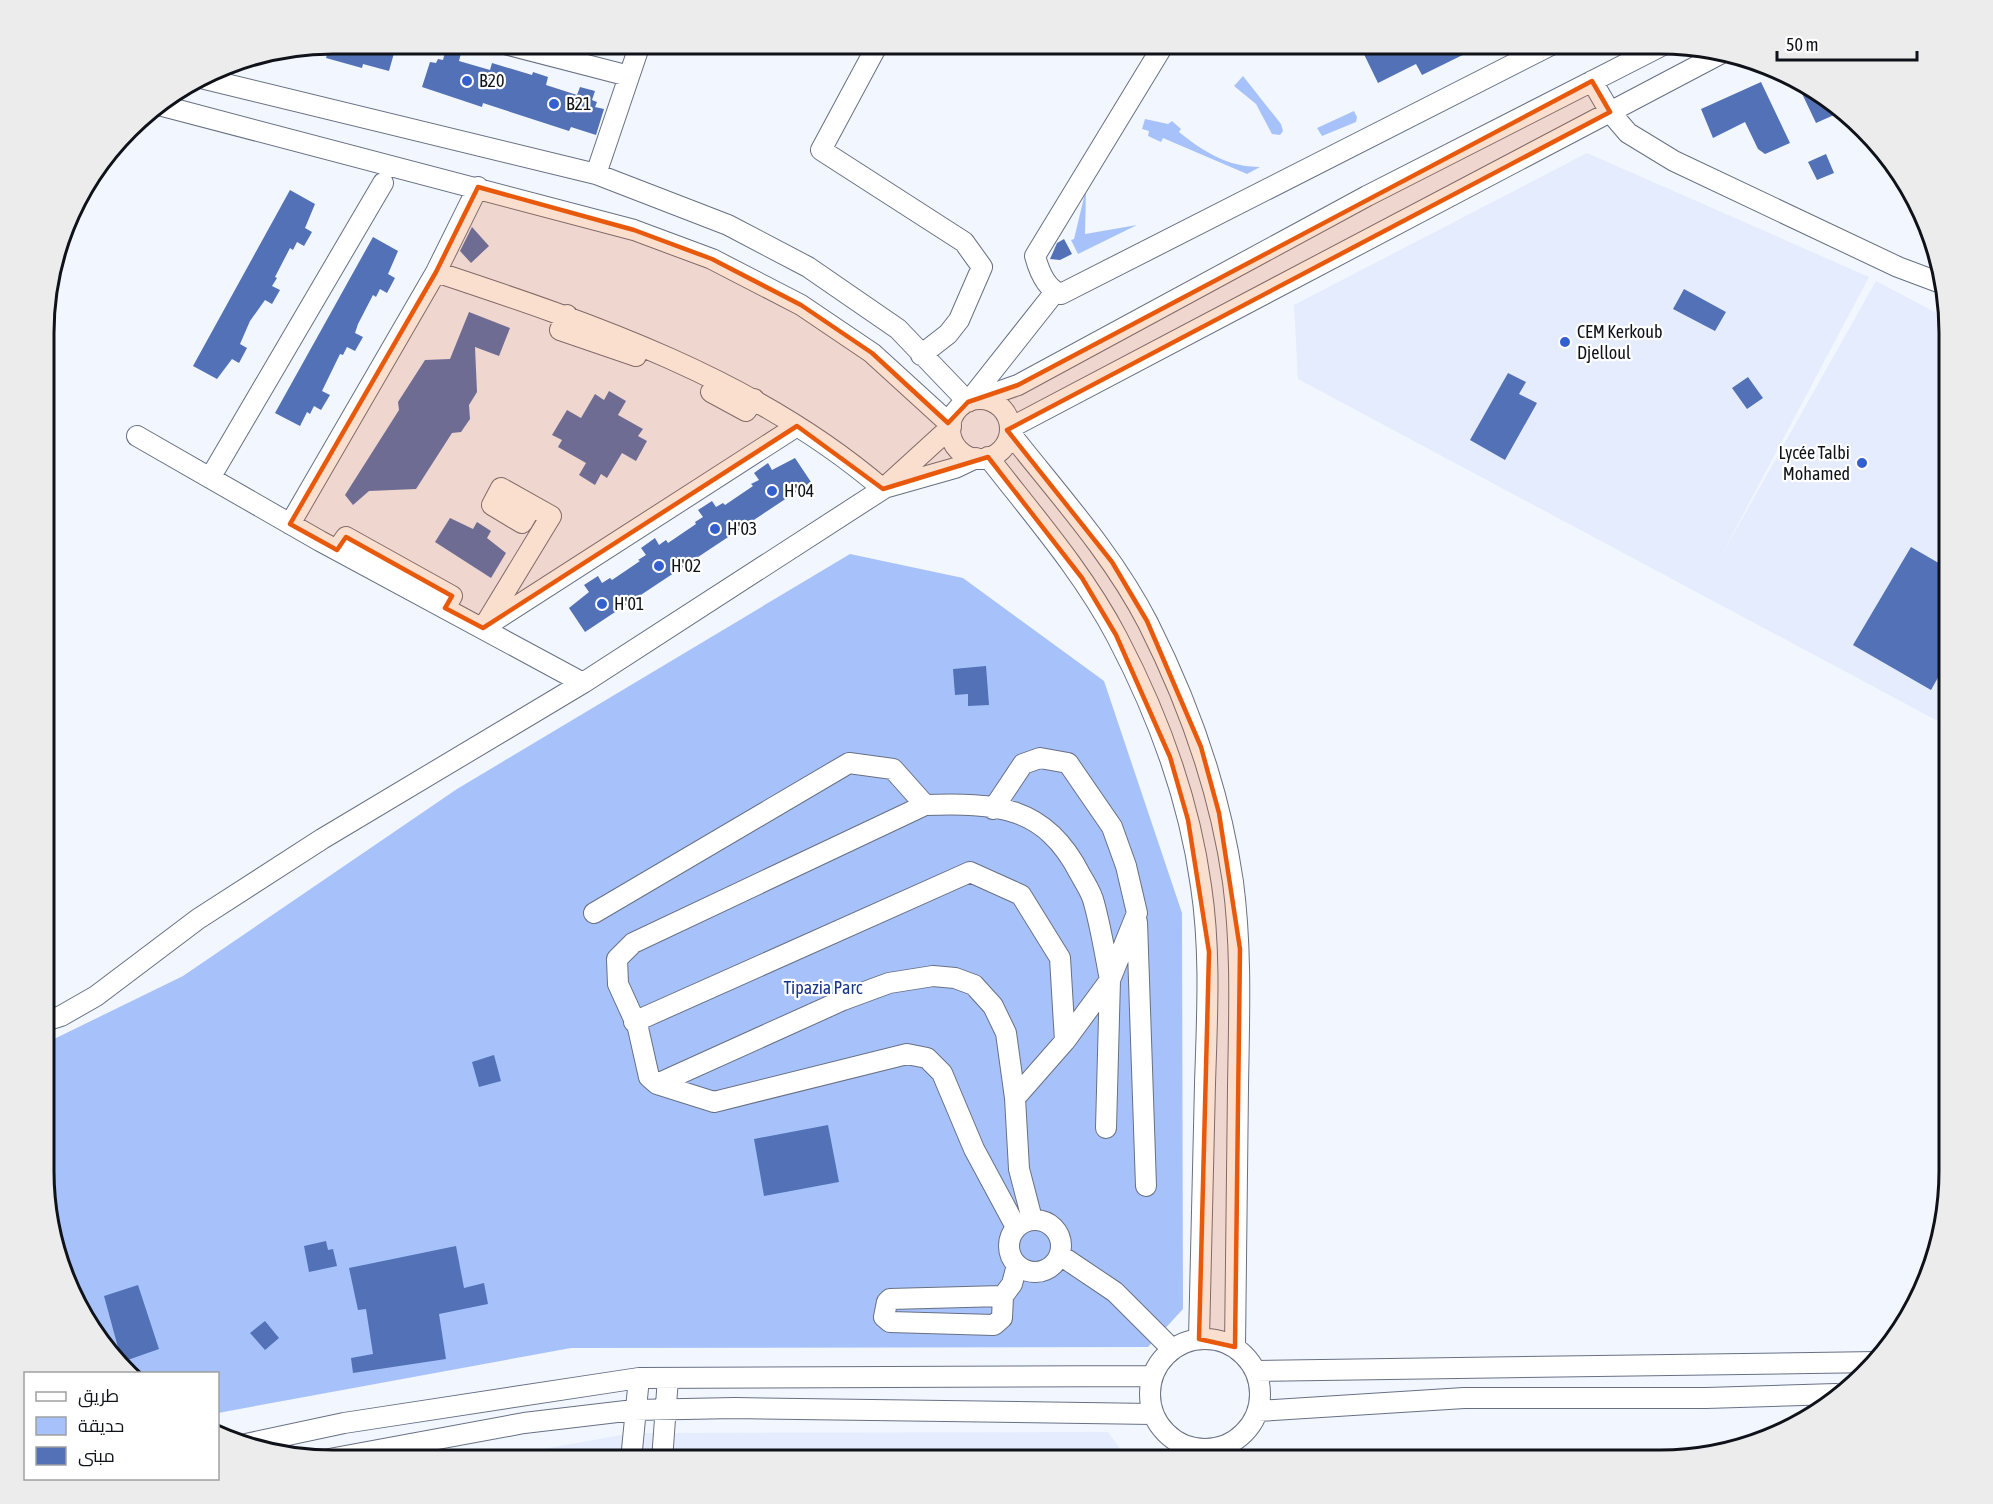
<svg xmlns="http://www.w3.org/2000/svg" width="1993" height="1504" viewBox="0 0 1993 1504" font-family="'Asap Condensed',Cairo,sans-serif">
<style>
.built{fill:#e4ecfd}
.green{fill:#a7c2fb}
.building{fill:#5271b6}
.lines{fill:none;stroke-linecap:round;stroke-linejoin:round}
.minor-casing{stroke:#677083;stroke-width:22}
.minor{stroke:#fff;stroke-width:20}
.marked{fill:#e8590c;fill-opacity:0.2;stroke:#e8590c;stroke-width:4.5;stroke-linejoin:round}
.poi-dot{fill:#345fcf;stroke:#fff;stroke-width:2}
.labels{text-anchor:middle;stroke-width:4.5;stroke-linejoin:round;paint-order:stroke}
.poi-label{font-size:18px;fill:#0f1219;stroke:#fff;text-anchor:start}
.park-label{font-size:18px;fill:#18368a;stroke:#fff}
.rim{fill:none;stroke:#0f1219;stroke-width:3}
</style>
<rect width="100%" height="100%" fill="#f2f6ff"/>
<path class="built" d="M1587,153L1869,277L1720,558L1876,281L1946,318L1949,333V727L1298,379L1294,305Z
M1108,1432L1128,1460H482L633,1433Z"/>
<path class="green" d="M1243,76L1281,124L1283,131L1280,135L1272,134L1256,104L1234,86Z
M1354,111L1357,117L1356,122L1322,136L1317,128Z
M1145,119L1168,124L1172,121L1181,129L1179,132C1204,152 1228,167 1260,167L1247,174L1163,138L1161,142L1148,136L1149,131L1142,129Z
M1086,189L1085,234L1137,225L1078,254L1071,240L1074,239Z
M850,554L963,578L1104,681L1182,913L1183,1309L1148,1347L571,1348L218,1413V1374L131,1373L74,1299L44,1190V1039H54L183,976L457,789Z"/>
<path class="building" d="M330,44H387L396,46L389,71L363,64L362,68L326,58Z
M1359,44H1485L1422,75L1416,64L1378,83Z
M446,48L461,53L459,61L490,70L492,63L532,75L533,72L548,77L546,85L577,95L580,87L595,91L592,100L597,102L595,107L604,109L596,135L571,127L569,131L483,103L482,107L422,87L430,62L436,63L438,59L443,60Z
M1796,81L1843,111L1816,123Z
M1761,82L1790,143L1765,154L1758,149L1745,122L1713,138L1701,109Z
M1826,154L1834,173L1817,180L1808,162Z
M290,190L315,204L305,228L312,232L304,246L297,242L293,250L290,248L275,277L277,278L272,286L280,290L272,304L265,300L250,321L240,344L247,348L239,363L232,359L217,379L193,366Z
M472,227L489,246L471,263L460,251Z
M373,237L398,251L388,274L395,278L387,293L380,289L376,297L373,295L358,324L355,333L363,337L355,351L347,347L343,355L340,354L322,391L330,395L321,410L314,406L310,414L307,412L300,426L275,413Z
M1064,239L1072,254L1060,260L1050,259L1057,243Z
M1684,289L1726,312L1715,331L1673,309Z
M469,312L510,328L499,356L475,347L477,392L469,405L470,419L461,432L452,433L416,489L369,491L353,505L345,495L399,410L398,402L425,360L450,359Z
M1508,373L1526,382L1519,394L1537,403L1505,460L1470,440Z
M1748,377L1763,398L1747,409L1732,388Z
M609,391L626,401L618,415L643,429L638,436L647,441L636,461L622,453L607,478L601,474L595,485L579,475L586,463L558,447L562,440L552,435L567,410L581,418L595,394L604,400Z
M795,458L811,482L585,632L569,608L589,592L584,585L598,576L602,583L610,578L612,580L640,561L638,560L646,555L641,548L655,538L659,545L666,540L668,543L696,524L695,522L703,517L698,510L712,501L716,507L723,503L725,505L753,486L751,484L759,480L754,473L768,463L772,470Z
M450,518L473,529L477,522L491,531L487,538L506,553L491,578L435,542Z
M1911,547L1949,569V658L1931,690L1853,645Z
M986,666L989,705L968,706V694L955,695L953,669Z
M494,1055L501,1081L479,1087L472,1062Z
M828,1125L839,1182L764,1196L754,1139Z
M326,1241L328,1250L333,1249L337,1266L309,1272L304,1246Z
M456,1246L464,1288L484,1283L488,1304L439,1314L446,1359L353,1373L351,1358L373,1354L366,1309L358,1310L349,1268Z
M138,1285L159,1349L122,1362L104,1296Z
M265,1321L279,1338L265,1350L250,1333Z"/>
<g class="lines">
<g class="minor-casing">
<path id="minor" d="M505,44L629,76
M878,44L821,150L964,242L982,267L959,320L948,334L921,355
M1164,44L1035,256C1039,271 1046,289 1061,294L1553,44
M205,79L596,174L728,225L808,267L898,329L968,402L1055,292
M1592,81L1610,112L1628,133L1674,161L1898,267L1938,282
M159,105L634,230L712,259L801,305L872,353L951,425
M596,174L640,44
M436,272C593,324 755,379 883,489
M567,315L560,330L636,356
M711,392L746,411L754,399
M978,399L1018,385L1367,196L1665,44
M950 429a30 30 0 1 1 60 0a30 30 0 1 1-60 0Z
M1010,428L1720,54
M1010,433C1058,494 1112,553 1148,623C1189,704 1220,792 1233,882C1242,950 1239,1019 1238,1087C1237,1174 1236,1260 1235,1347
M137,436L320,541L583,683
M988,457C1033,515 1083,572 1117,637C1158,715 1189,799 1201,886C1211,952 1207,1018 1205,1084C1203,1169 1201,1254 1199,1339
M210,478L383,183
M888,487L955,468L976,458
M532,506L522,523L492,505L501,488L551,516L483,628L797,426
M290,524L436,272L478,187
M337,550L346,537L452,596L445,608
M993,809L1023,764L1040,758L1068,763L1112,827L1126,866L1137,913L1110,980L1106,1128
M594,913L849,763L893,769L925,805
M1137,922L1146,1186
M45,1021L61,1016L96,996L198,919L322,839L583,683L883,489L951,427
M634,1022L970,872L1021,895L1060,958L1065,1041
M657,1084L843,1000L889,983L933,976L955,978L974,985L993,1006L1006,1033L1015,1098L1019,1169L1032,1219
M1015,1098L1065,1041L1110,980C1105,954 1101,928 1094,903C1092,893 1085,883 1080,874C1045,805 996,803 925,805L633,943L617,959L618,984L638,1028L649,1077L657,1084L714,1102L907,1054L927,1058L942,1073L974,1149L1016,1227
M1009 1246a26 26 0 1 1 52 0a26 26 0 1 1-52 0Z
M1060,1255L1115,1292L1172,1349
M1003,1296L1002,1318L994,1325L890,1322L884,1317L887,1302L890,1299L1003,1296L1012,1284L1017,1265
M1150 1394a55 55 0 1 1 110 0a55 55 0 1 1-110 0Z
M1255,1371L1877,1362
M1258,1411L1464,1398H1706L1836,1394
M246,1444L344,1423L639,1378L1152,1376
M324,1460L524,1423L634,1410L735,1408L1153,1414
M631,1460L639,1378
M662,1460L668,1378"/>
</g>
<use href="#minor" class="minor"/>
</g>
<path class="marked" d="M1592,81L1610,112L1007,430L1112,562L1147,621L1201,747L1219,813L1240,949L1235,1347L1199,1339L1209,952L1188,820L1170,757L1116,635L1082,578L988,457L883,489L797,426L483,628L445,608L452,596L346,537L337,550L290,524L436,272L478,187L634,230L712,259L801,305L872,353L948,423L968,402L1018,385Z"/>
<g class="poi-dot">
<circle cx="467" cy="81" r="6"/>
<circle cx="554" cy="104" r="6"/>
<circle cx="1565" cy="342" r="6"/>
<circle cx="1862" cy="463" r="6"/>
<circle cx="772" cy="491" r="6"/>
<circle cx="715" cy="529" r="6"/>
<circle cx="659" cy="566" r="6"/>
<circle cx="602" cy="604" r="6"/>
</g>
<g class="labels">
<g class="poi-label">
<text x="479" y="87">B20</text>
<text x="566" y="110">B21</text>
<text x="1577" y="338">CEM Kerkoub<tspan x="1577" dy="21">Djelloul</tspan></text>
<text x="1850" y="459" text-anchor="end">Lycée Talbi<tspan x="1850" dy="21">Mohamed</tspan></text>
<text x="784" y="497">H'04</text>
<text x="727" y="535">H'03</text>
<text x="671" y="572">H'02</text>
<text x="614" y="610">H'01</text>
</g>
<g class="park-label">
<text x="823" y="994">Tipazia Parc</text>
</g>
</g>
<path d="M0 0H1993V1504H0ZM333 54H1660A279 279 0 0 1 1939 333V1171A279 279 0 0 1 1660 1450H333A279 279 0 0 1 54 1171V333A279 279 0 0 1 333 54Z" fill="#ececed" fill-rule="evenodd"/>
<path class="rim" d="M333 54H1660A279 279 0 0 1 1939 333V1171A279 279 0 0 1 1660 1450H333A279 279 0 0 1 54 1171V333A279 279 0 0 1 333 54Z"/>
<rect x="24" y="1372" width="195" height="108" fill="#ffffff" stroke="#9fa0a3" stroke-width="1.5"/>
<rect x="36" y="1392" width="30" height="9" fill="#ffffff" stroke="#9fa0a3" stroke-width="1.5"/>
<text x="78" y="1402" font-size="18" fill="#0f1219">طريق</text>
<rect x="36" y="1417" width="30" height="18" fill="#a7c2fb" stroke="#9fa0a3" stroke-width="1.5"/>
<text x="78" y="1432" font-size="18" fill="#0f1219">حديقة</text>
<rect x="36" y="1447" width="30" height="18" fill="#5271b6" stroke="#9fa0a3" stroke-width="1.5"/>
<text x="78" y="1462" font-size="18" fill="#0f1219">مبنى</text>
<path d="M1777 51v9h140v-9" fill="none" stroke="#0f1219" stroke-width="3"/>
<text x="1786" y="51" font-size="18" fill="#0f1219" stroke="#ffffff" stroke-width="4.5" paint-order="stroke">50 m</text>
</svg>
